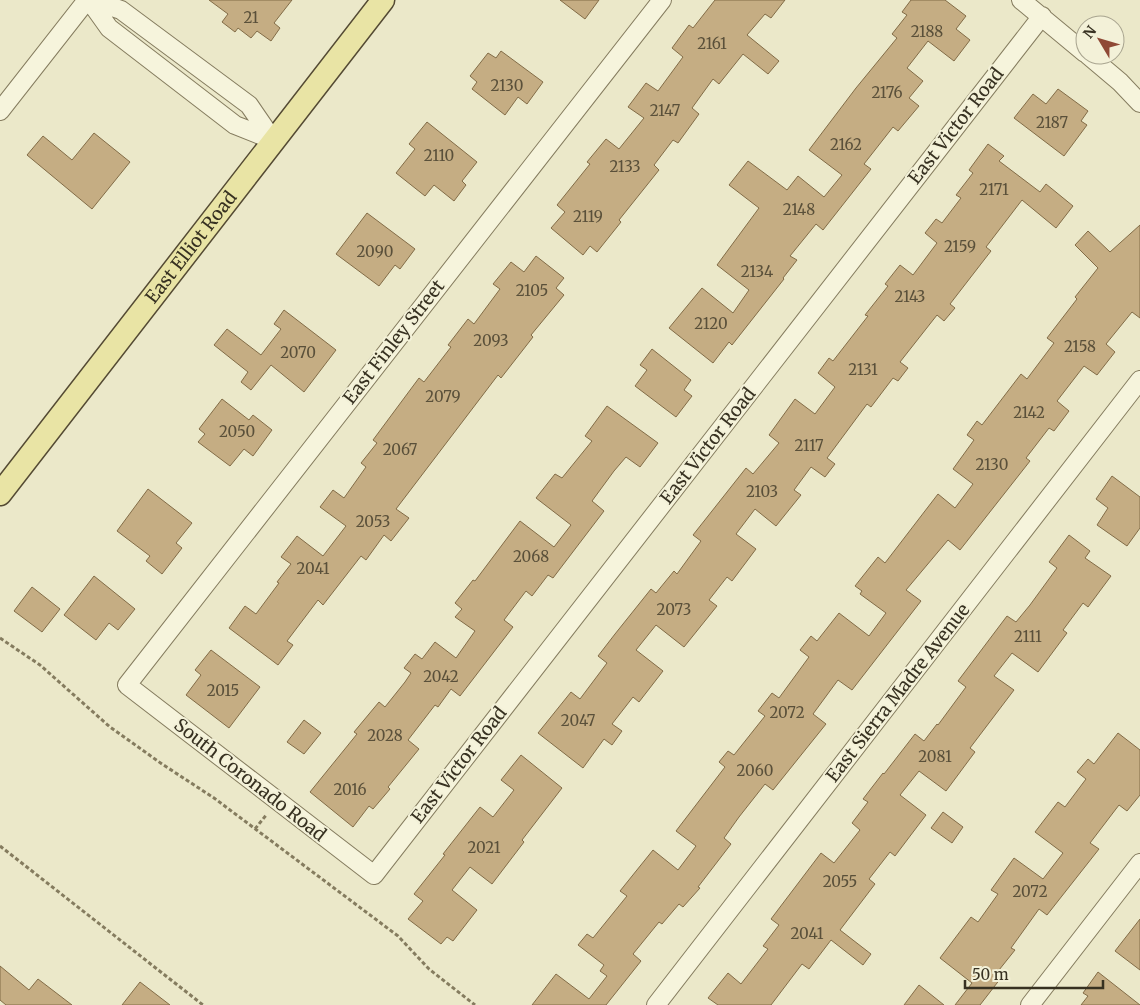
<svg xmlns="http://www.w3.org/2000/svg" width="1140" height="1005" viewBox="0 0 1140 1005" font-family="Merriweather,serif">
<style>
.building{fill:#c5ad83;stroke:#826c47}
.lines{fill:none;stroke-linecap:round;stroke-linejoin:round}
.minor-casing{stroke:#857c5f;stroke-width:20}
.major-casing{stroke:#544a33;stroke-width:25}
.path{stroke:#857c5f;stroke-width:3;stroke-dasharray:4 2.5;stroke-linecap:butt}
.minor{stroke:#f6f4dc;stroke-width:18}
.major{stroke:#e9e4a5;stroke-width:22}
.labels{text-anchor:middle;stroke-width:4;stroke-linejoin:round;paint-order:stroke}
.number-label{font-size:15px;fill:#5a503a}
.street-label{font-size:18px;fill:#373121;stroke:#f3f1d8}
</style>
<rect width="100%" height="100%" fill="#ebe8c9"/>
<path class="building" d="M209,0H292L274,23L280,28L271,41L257,31L251,38L238,28L235,32L222,22L228,14Z
M560,0H599L585,19Z
M715,0H785L771,18L765,14L747,35L779,61L768,74L743,54L719,84L713,79L692,108L699,114L678,143L673,140L654,165L659,170L619,220L621,222L597,252L590,246L583,255L551,228L565,212L557,205L590,164L587,162L606,139L619,149L644,118L628,107L646,83L658,91L683,57L672,48L689,25L693,28Z
M911,0H945L966,16L956,29L970,40L954,61L928,41L907,68L923,81L909,98L919,106L898,131L893,127L864,164L871,169L823,230L816,224L790,256L797,260L783,278L784,279L732,345L729,342L713,363L669,328L702,288L733,313L749,290L717,265L759,208L729,185L748,161L787,190L798,176L824,197L842,175L809,150L856,88L897,38L892,34L907,15L902,12Z
M501,51L543,82L527,104L518,97L505,115L472,89L477,82L470,76L488,53L496,58Z
M1058,89L1088,111L1081,121L1087,125L1064,156L1014,118L1033,94L1046,104Z
M427,122L477,162L462,181L466,185L454,201L434,185L425,196L396,173L415,149L409,144Z
M94,133L130,162L92,209L27,155L43,136L72,160Z
M988,144L1004,156L999,161L1040,192L1046,184L1073,206L1056,228L1022,200L986,247L991,251L950,304L955,308L944,321L937,315L900,362L908,368L898,381L893,378L871,407L867,404L827,458L835,464L825,477L811,467L794,490L801,495L776,526L755,509L736,534L756,549L732,581L727,577L709,600L717,606L684,647L656,625L636,650L663,671L639,702L633,697L612,724L622,731L612,745L604,739L583,768L538,733L571,692L580,699L607,663L598,656L615,634L651,589L656,593L674,571L677,574L701,541L693,535L746,468L753,474L779,443L769,435L795,399L815,414L835,387L818,373L829,358L833,361L868,316L865,315L888,286L885,284L900,265L913,275L937,243L925,233L936,219L942,223L961,198L956,195L973,173L969,170Z
M367,213L415,249L400,269L395,265L379,286L336,254Z
M1140,225V318L1132,312L1106,344L1115,352L1097,375L1084,366L1057,401L1069,411L1054,431L1049,428L1026,458L1030,461L960,550L948,540L906,590L921,601L852,690L838,680L813,714L826,724L773,790L765,784L739,817L724,838L731,844L698,887L700,888L683,907L679,904L662,924L659,922L633,954L641,961L606,1005H532L556,974L589,999L607,976L600,971L604,965L578,945L587,934L593,938L627,896L620,891L653,850L678,870L696,846L676,831L725,767L719,762L728,751L734,755L765,716L758,711L772,693L779,698L809,657L800,650L811,636L817,641L839,613L869,636L886,613L860,594L862,591L855,586L878,557L885,563L938,494L955,508L973,484L953,469L974,440L967,435L977,421L982,425L1021,374L1027,379L1054,343L1047,338L1077,299L1075,297L1098,268L1075,245L1088,231L1110,252Z
M536,256L564,278L556,288L564,295L531,335L533,337L501,378L498,375L396,509L409,518L391,541L384,535L366,560L361,556L323,605L318,600L287,641L293,645L278,665L229,628L245,606L256,614L279,583L277,582L291,564L281,557L297,536L323,556L346,526L320,507L333,490L344,498L366,467L361,463L377,443L373,440L419,378L424,382L451,347L448,345L468,319L474,324L500,289L493,284L511,262L524,272Z
M284,310L336,350L304,392L271,365L251,390L241,382L248,372L214,345L227,329L261,355L281,329L274,324Z
M652,349L691,380L684,390L692,396L676,417L635,386L647,370L640,365Z
M222,399L249,420L253,415L272,430L253,456L244,449L230,466L198,442L205,434L199,429Z
M607,406L658,443L640,467L626,457L614,471L592,501L604,511L553,578L548,575L532,596L526,591L504,620L513,627L460,696L451,689L438,707L435,705L408,740L419,749L388,787L390,789L373,809L369,806L353,827L310,792L357,734L354,732L379,702L385,707L405,682L411,673L404,668L415,654L422,659L435,642L456,658L475,631L455,617L462,609L455,603L473,580L475,581L520,521L554,547L571,525L536,498L555,474L562,478L592,441L585,436Z
M1112,476L1140,497V528L1127,546L1097,525L1108,508L1096,499Z
M148,489L192,523L176,543L182,548L162,574L146,561L150,556L117,531Z
M1069,535L1090,551L1085,558L1111,576L1088,607L1083,603L1063,630L1067,633L1038,672L1012,653L994,676L1014,690L970,748L975,752L946,791L919,771L900,795L926,815L895,856L890,852L869,879L875,884L840,930L871,954L863,965L831,940L809,969L802,964L771,1005H718L708,998L728,973L741,984L768,949L763,946L779,925L771,919L821,853L834,863L860,830L852,823L868,802L863,799L883,773L884,774L915,734L924,741L937,724L938,725L966,687L958,681L1007,616L1016,622L1030,605L1057,568L1049,562Z
M94,576L135,609L118,630L109,623L96,640L64,615Z
M32,587L60,609L42,632L14,611Z
M211,650L260,687L229,728L186,695L201,675L195,670Z
M304,720L321,733L304,754L287,742Z
M1118,733L1140,750V795L1127,811L1119,805L1090,843L1099,849L1047,915L1039,909L1011,948L1015,950L999,970L1004,974L980,1005H955L972,983L940,958L971,917L978,922L998,894L991,890L1014,858L1043,879L1063,853L1035,832L1058,802L1065,807L1086,779L1077,772L1088,759L1094,764Z
M521,755L562,788L522,840L524,842L492,884L470,867L452,890L477,910L453,941L447,937L441,944L408,919L423,901L414,894L445,855L443,854L480,807L493,817L514,790L501,780Z
M943,812L963,827L952,843L931,828Z
M1140,919V970L1115,951Z
M0,966L29,990L38,979L72,1005H6L0,1000Z
M1098,972L1140,1005H1081L1088,996L1083,993Z
M140,982L170,1005H122Z
M919,985L944,1005H904Z"/>
<g class="lines">
<g class="minor-casing">
<path id="minor" d="M89,0L109,28L235,125L273,140
M92,0L121,10L249,105L273,140
M662,0L127,685L374,875L1042,16
M1021,0L1085,53
M1088,55L1120,82L1140,103
M0,111L87,0
M656,1005L1140,380
M1030,1005L1140,863"/>
</g>
<g class="major-casing">
<g id="major">
<path id="s1" d="M0,494L383,0"/>
</g>
</g>
<path class="path" d="M0,638L40,665L110,727L162,764L214,798L398,936L429,969L475,1005
M255,829L267,814
M0,846L203,1005"/>
<use href="#minor" class="minor"/>
<use href="#major" class="major"/>
</g>
<g class="labels">
<g class="number-label">
<text x="251" y="23">21</text>
<text x="927" y="37">2188</text>
<text x="712" y="49">2161</text>
<text x="507" y="91">2130</text>
<text x="887" y="98">2176</text>
<text x="665" y="116">2147</text>
<text x="1052" y="128">2187</text>
<text x="846" y="150">2162</text>
<text x="439" y="161">2110</text>
<text x="625" y="172">2133</text>
<text x="994" y="195">2171</text>
<text x="799" y="215">2148</text>
<text x="588" y="222">2119</text>
<text x="960" y="252">2159</text>
<text x="375" y="257">2090</text>
<text x="757" y="277">2134</text>
<text x="532" y="296">2105</text>
<text x="910" y="302">2143</text>
<text x="711" y="329">2120</text>
<text x="491" y="346">2093</text>
<text x="1080" y="352">2158</text>
<text x="298" y="358">2070</text>
<text x="863" y="375">2131</text>
<text x="443" y="402">2079</text>
<text x="1029" y="418">2142</text>
<text x="237" y="437">2050</text>
<text x="809" y="451">2117</text>
<text x="400" y="455">2067</text>
<text x="992" y="470">2130</text>
<text x="762" y="497">2103</text>
<text x="373" y="527">2053</text>
<text x="531" y="562">2068</text>
<text x="313" y="574">2041</text>
<text x="674" y="615">2073</text>
<text x="1028" y="642">2111</text>
<text x="441" y="682">2042</text>
<text x="223" y="696">2015</text>
<text x="787" y="718">2072</text>
<text x="578" y="726">2047</text>
<text x="385" y="741">2028</text>
<text x="935" y="762">2081</text>
<text x="755" y="776">2060</text>
<text x="350" y="795">2016</text>
<text x="484" y="853">2021</text>
<text x="840" y="887">2055</text>
<text x="1030" y="897">2072</text>
<text x="807" y="939">2041</text>
</g>
<g class="street-label">
<text transform="translate(956 126) rotate(-52)" y="6">East Victor Road</text>
<text dy="6" stroke="none"><textPath href="#s1" startOffset="312">East Elliot Road</textPath></text>
<text transform="translate(394 342) rotate(-52)" y="6">East Finley Street</text>
<text transform="translate(708 446) rotate(-52)" y="6">East Victor Road</text>
<text transform="translate(898 693) rotate(-52)" y="6">East Sierra Madre Avenue</text>
<text transform="translate(459 765) rotate(-52)" y="6">East Victor Road</text>
<text transform="translate(250 780) rotate(38)" y="6">South Coronado Road</text>
</g>
</g>
<g transform="translate(1100 40) rotate(308)"><circle r="24" fill="#f3f1d8" stroke="#a8a48f"/>
<path d="M0-4L9 19L0 12L-9 19Z" fill="#8f4935"/>
<text y="-8" font-size="14" font-weight="bold" text-anchor="middle" fill="#373121">N</text>
</g>
<path d="M965 980v8h138v-8" fill="none" stroke="#373121" stroke-width="2.5"/>
<text x="972" y="980" font-size="15" fill="#373121" stroke="#f3f1d8" stroke-width="4" paint-order="stroke">50 m</text>
</svg>
